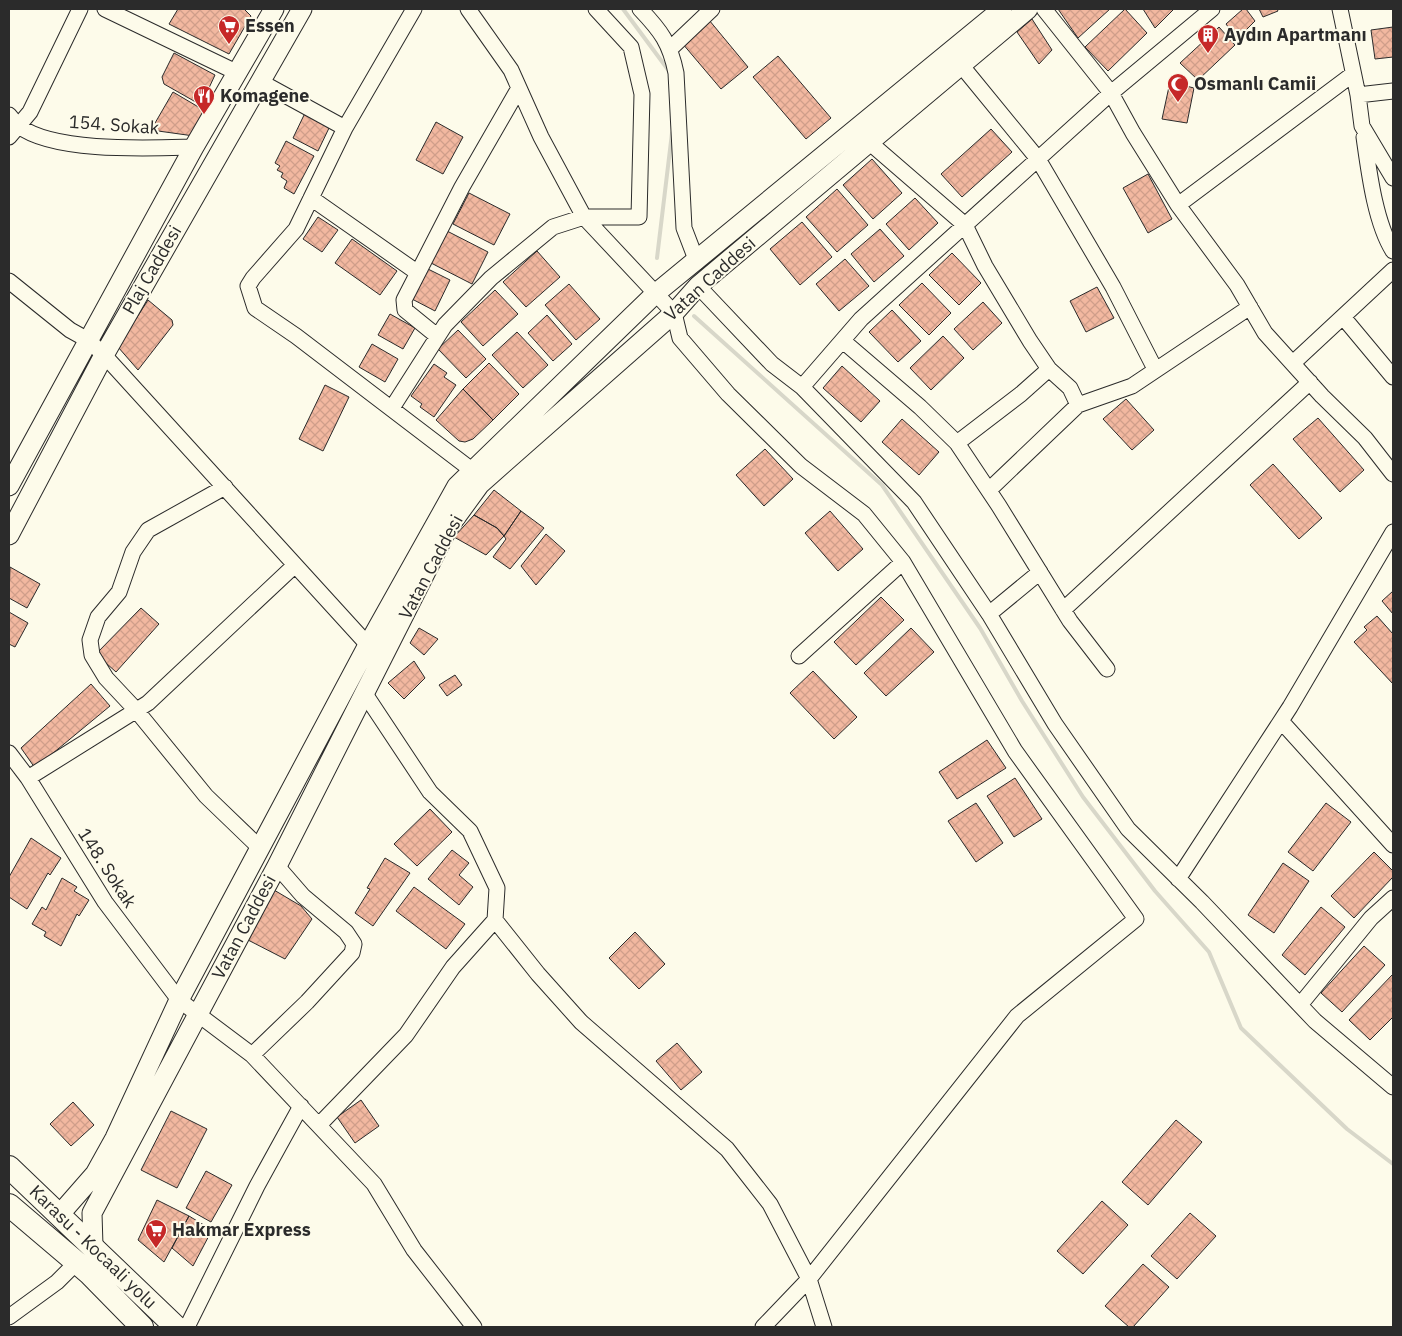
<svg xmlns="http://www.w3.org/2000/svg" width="1402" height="1336" viewBox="0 0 1402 1336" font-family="'IBM Plex Sans',sans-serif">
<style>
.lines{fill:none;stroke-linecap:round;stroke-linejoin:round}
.stream{stroke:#d8d7c9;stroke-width:4}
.building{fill:url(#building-cross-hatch);stroke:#2b2b2b}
.minor-casing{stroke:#2b2b2b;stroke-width:17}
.major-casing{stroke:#2b2b2b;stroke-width:21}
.highway-casing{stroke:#2b2b2b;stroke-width:24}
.minor{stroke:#fdfbea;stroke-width:15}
.major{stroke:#fdfbea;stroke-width:19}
.highway{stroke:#fdfbea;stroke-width:22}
.labels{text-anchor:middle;stroke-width:4;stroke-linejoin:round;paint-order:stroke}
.poi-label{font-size:18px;font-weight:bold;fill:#2b2b2b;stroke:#fdfbea;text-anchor:start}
.street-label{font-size:18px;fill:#2b2b2b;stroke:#fdfbea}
</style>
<defs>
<pattern id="building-cross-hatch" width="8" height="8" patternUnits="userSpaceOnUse" patternTransform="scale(1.25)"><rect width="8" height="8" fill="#f2b8a0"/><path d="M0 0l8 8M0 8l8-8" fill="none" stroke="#d09e8a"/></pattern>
</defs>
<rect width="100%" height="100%" fill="#fdfbea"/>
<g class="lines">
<path class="stream" d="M623,9L669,71
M657,258L672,133
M694,316L882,485L980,628L1022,701L1083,797L1155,891L1209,952L1241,1028L1347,1129L1393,1164"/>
</g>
<path class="building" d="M178,9H244L251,16L229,54L169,24Z
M1058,9H1110L1078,38Z
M1125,9L1147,33L1108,71L1085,47Z
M1143,9H1174L1155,28Z
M1243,9H1246L1255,21L1237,39L1226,24Z
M1259,9H1277L1278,11L1263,17Z
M1032,19L1052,50L1039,64L1017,32Z
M709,20L748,67L721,89L682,43Z
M1219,27L1235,45L1198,80L1180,63Z
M1393,27V57L1375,59L1371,30Z
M174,53L215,75L201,105L164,84L162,77Z
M778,56L831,118L806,139L753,77Z
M1170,82L1194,88L1187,123L1162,119Z
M173,92L207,112L194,136L151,130Z
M305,113L330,126L318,151L293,138Z
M436,122L463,137L443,174L416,160Z
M991,129L1012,152L962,197L941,174Z
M286,141L314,156L294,194L284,188L287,181L281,177L283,173L277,170L280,166L275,163Z
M872,159L902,193L873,219L843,185Z
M1148,174L1172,219L1148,233L1123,188Z
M837,189L868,225L837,252L806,217Z
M469,193L510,214L494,245L453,224Z
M915,198L938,223L909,250L886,224Z
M318,217L338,230L322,252L303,239Z
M802,222L832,257L800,285L770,249Z
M880,229L904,256L874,282L851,254Z
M447,231L488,252L472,284L431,263Z
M352,239L397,271L380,295L335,263Z
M537,251L560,277L526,307L503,282Z
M952,253L981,283L959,305L929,275Z
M845,259L869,286L839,311L816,284Z
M428,269L450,280L435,311L412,299Z
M922,283L951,313L929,335L899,305Z
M569,284L600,319L576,340L545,305Z
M1097,287L1114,318L1086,332L1070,301Z
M495,290L518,314L483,346L461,322Z
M148,300L172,320L173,325L138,370L118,347Z
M983,302L1002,323L973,350L954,329Z
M892,310L921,341L898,362L869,332Z
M390,314L415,328L403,349L378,335Z
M547,315L572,344L553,361L528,333Z
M458,330L486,359L466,378L438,349Z
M517,332L548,365L523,388L492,355Z
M943,336L964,358L931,390L910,368Z
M372,344L398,359L385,382L359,367Z
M489,363L519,394L493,420L463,389Z
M434,364L447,373L444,377L456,385L434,417L420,407L422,404L411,396Z
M842,366L880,401L861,422L823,388Z
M325,385L349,397L323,451L299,439Z
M463,389L493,420L473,439L465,442L459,441L436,420Z
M1126,399L1154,430L1132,450L1103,419Z
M1318,418L1364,470L1340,492L1293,439Z
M902,419L939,452L919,475L882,442Z
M765,449L793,479L764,506L736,475Z
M1273,464L1322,518L1299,539L1250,485Z
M494,490L521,511L504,536L497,528L474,515Z
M521,511L544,528L510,569L493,557L506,539L504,536Z
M830,511L863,549L838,571L805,533Z
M474,515L497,528L504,536L486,555L454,537Z
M546,534L565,551L536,585L521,566Z
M10,567L40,584L27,608L9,598Z
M1393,591V614L1382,601Z
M881,597L904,620L856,665L834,642Z
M141,608L159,624L116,672L96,654Z
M9,612L28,623L15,647L9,644Z
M1377,616L1393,634V684L1354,642L1367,630L1364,627Z
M419,628L438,639L424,655L410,643Z
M911,628L934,652L886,696L864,673Z
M414,661L425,678L404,699L388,683Z
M813,671L857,717L834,739L790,693Z
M455,675L462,685L447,696L439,685Z
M91,684L110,706L35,768L21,748Z
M987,740L1006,768L957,799L939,772Z
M1015,778L1042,819L1014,837L987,796Z
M976,803L1003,843L976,862L948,821Z
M1326,803L1351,822L1313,871L1288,852Z
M430,809L452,832L417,866L394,844Z
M31,838L61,858L50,875L48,873L27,909L9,897V877Z
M452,850L469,863L459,875L473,887L459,905L428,879Z
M1374,852L1393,871V877L1354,918L1331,896Z
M385,858L410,873L373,926L355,913L370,889L367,888Z
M1283,863L1309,881L1274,933L1248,915Z
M62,878L77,887L74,891L89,900L79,916L77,914L61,946L44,936L46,932L32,924L42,907L46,910Z
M414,887L465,924L446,949L396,911Z
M274,890L301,906L312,919L285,959L248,940Z
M1321,907L1345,927L1305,975L1282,955Z
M635,932L665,964L639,989L609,958Z
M1364,946L1385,965L1342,1012L1321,993Z
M1393,974V1017L1370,1040L1349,1020Z
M677,1043L702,1072L681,1090L656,1061Z
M361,1100L379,1126L355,1143L337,1117Z
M73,1102L94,1125L71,1146L50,1124Z
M171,1111L207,1129L177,1188L141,1170Z
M1176,1120L1202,1142L1148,1205L1122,1182Z
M206,1171L232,1185L211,1222L186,1208Z
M157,1200L189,1216L164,1262L138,1240Z
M1102,1201L1128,1225L1083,1274L1057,1251Z
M1190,1213L1216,1236L1177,1279L1151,1256Z
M189,1216L212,1230L193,1266L172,1248Z
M1143,1264L1169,1287L1133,1327H1129L1105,1306Z"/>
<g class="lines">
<g class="minor-casing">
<path id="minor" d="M105,9L238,73
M414,9L345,128L296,229L253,278L248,286L255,308L296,336L473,471
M468,9L511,70L541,137L584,217L674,313L680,338L728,394L801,466L864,514L903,562L1015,751L1136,919L1017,1016L809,1279L763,1327
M640,9C661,31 670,43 676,73L684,228L697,262
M1044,9L1111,93L1133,133L1178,205L1237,285L1265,333L1322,396L1365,438L1393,474
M1340,9L1358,95L1362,126L1393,178
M671,48L712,9
M961,65L1038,159L1113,287L1155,369
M261,82L345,128
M1358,95L1393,91
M9,115C12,118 15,124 19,126C54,153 151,148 194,147
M9,137L30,112L80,9
M1364,137C1369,172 1375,222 1393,251
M869,142L965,225L985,266L1030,341L1049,369L1070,388L1078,405L1132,386L1250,307
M311,198L418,273
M1178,205L1353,74
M9,281L70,330L88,340L104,355L368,645
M698,286L772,364L802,387L914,502L989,614L1055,724L1128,829L1202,902L1315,1021L1393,1087
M1343,317L1393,377
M437,336L405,310L404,300L462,187L519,88
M843,341L920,407L957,443L999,506L1070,621L1107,669
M1293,363L1393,270
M802,387L861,319L1111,93L1212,9
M392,408L445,325L491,278L553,227L584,217H639L642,94L631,47L596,9
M957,443L1021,394L1049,369
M225,487L148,530L133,552L119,592L98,617L90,640L92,655L106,678L136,710L206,796L260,848
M989,490L1078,405
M1063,610L1310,382
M989,614L1040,572
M799,656L903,562
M1281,721L1393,845
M9,753L28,778L105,902L179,1000L252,1055L374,1184L414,1250L474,1327
M28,778L148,703L294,566
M1178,879L1290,707L1393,532
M495,920L538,974L581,1022L727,1149L770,1204L809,1279L824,1327
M1300,1005L1371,918L1393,898
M252,1055L307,1002L352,953L354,944L346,932L303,896L277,866
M319,1125L406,1035L453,967L495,920L497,888L470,831L430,792L365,694
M9,1317L57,1282L76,1263
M187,1327L257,1186L301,1106"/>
</g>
<g class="major-casing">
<path id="major" d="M9,486L194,147L274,9
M9,535L104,355L302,9
M60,1214L95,1174L115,1138L179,1000L368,645L457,486L655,294L1002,9
M93,1246L92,1213L277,866L448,528L480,484L674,313L698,286L1028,9"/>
</g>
<g class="highway-casing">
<path id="highway" d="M9,1167L176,1327
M9,1205L89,1273L142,1327"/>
</g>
<use href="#minor" class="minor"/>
<use href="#major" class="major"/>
<use href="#highway" class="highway"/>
</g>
<defs>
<g id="supermarket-pin" transform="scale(1.125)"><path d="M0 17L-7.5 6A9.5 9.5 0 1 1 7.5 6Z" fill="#c62828" stroke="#fdfbea"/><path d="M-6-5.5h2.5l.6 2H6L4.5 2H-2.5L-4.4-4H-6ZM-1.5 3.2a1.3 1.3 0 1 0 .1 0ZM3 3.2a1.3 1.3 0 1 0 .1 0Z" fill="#fff"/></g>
<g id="building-pin" transform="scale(1.125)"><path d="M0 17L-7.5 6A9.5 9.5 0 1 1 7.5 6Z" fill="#c62828" stroke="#fdfbea"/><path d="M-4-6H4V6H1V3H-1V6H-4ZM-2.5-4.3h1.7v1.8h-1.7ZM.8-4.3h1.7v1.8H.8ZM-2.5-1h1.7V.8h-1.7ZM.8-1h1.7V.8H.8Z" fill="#fff"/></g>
<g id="mosque-pin" transform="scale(1.125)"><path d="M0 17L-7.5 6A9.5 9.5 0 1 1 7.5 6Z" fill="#c62828" stroke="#fdfbea"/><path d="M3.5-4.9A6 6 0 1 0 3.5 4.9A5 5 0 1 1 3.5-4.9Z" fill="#fff"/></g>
<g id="restaurant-pin" transform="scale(1.125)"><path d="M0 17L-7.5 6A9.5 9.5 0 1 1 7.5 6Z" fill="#c62828" stroke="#fdfbea"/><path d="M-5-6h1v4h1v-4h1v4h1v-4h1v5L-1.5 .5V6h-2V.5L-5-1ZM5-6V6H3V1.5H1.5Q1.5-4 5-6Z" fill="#fff"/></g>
</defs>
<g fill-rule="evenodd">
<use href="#supermarket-pin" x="229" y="26"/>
<use href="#building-pin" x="1208" y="35"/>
<use href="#mosque-pin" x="1178" y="84"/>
<use href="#restaurant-pin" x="204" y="96"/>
<use href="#supermarket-pin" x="156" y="1230"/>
</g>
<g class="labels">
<g class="poi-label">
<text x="245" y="32">Essen</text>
<text x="1224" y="41">Aydın Apartmanı</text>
<text x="1194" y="90">Osmanlı Camii</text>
<text x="220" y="102">Komagene</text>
<text x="172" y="1236">Hakmar Express</text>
</g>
<g class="street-label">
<text transform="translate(114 125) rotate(4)" y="6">154. Sokak</text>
<text transform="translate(152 270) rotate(-60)" y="6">Plaj Caddesi</text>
<text transform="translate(710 279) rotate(-42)" y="6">Vatan Caddesi</text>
<text transform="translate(431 567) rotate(-62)" y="6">Vatan Caddesi</text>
<text transform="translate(107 868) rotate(57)" y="6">148. Sokak</text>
<text transform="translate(244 927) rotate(-62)" y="6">Vatan Caddesi</text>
<text transform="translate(93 1247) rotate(44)" y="6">Karasu - Kocaali yolu</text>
</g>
</g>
<rect width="1402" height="1336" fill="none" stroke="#2b2b2b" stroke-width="20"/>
</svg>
